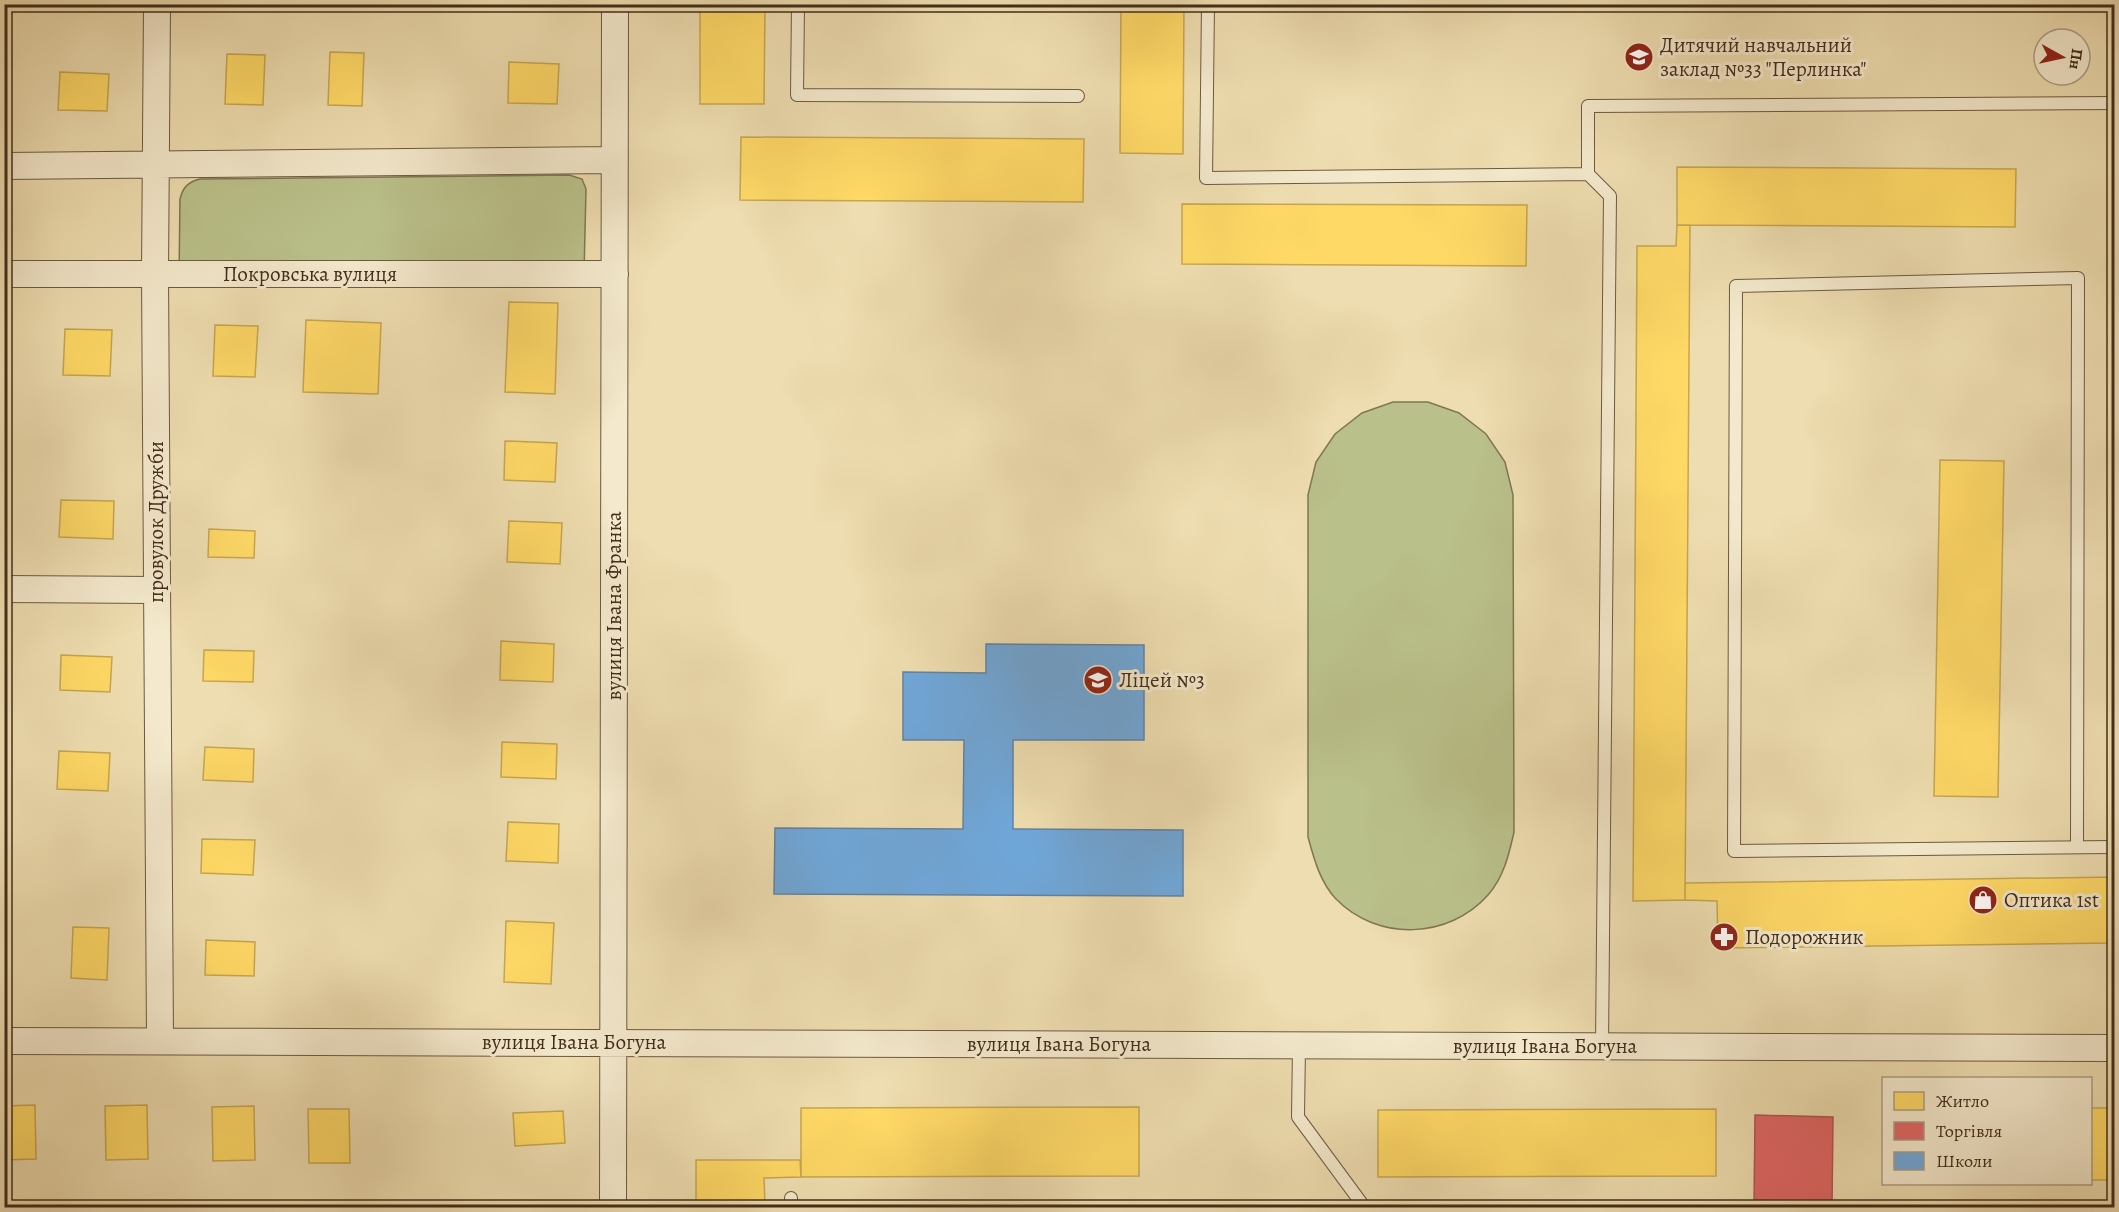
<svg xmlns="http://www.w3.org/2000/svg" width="2119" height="1212" viewBox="0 0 2119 1212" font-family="Alegreya,serif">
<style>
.green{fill:#bac08a;stroke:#7e7753;stroke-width:1.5}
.homes{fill:#ffd966;stroke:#c6a650;stroke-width:1.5}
.shops{fill:#e06666;stroke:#b05550;stroke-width:1.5}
.schools{fill:#6fa8dc;stroke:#6183a2;stroke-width:1.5}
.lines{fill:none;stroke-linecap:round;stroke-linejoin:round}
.service-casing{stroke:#6c5a41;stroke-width:14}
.minor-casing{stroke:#6c5a41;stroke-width:28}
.service{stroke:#f4e9cc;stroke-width:12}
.minor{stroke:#f4e9cc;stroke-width:26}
.labels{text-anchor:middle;stroke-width:6;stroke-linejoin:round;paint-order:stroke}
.poi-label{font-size:21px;fill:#412e1c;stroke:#f4e9cc;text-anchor:start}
.street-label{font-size:21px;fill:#412e1c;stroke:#f4e9cc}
</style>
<rect width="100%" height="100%" fill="#eeddb0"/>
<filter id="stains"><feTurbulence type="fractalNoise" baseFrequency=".00333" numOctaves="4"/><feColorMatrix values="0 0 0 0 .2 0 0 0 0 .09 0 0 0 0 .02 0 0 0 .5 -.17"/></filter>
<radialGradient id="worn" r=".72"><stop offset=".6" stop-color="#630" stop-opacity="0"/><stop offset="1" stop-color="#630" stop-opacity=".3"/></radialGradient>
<path class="green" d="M569,175L582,179L586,189L584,274L179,279L180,199C183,187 188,182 200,179Z
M1393,402H1428L1459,413L1486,434L1505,462L1513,495L1514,832C1509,854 1504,877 1488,895C1449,939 1378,942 1336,899C1320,882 1314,859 1308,837V495L1316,462L1335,434L1362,413Z"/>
<path class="homes" d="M700,4H765L764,104H700Z
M1121,4H1184L1183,154L1120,153Z
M330,52L364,53L362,106L328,105Z
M227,54L265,55L263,105L225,104Z
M509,62L559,64L557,104L508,103Z
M60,72L109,74L107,111L58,110Z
M741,137L1084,139L1083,202L740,200Z
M1677,167L2016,169L2015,227L1677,225Z
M1182,204L1527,205L1526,266L1182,264Z
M1677,225H1690L1685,900L1633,901L1637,246H1676Z
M509,302L558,303L555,394L505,392Z
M306,320L381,323L378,394L303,392Z
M215,325L258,326L255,377L213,376Z
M65,329L112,330L110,376L63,375Z
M505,441L557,443L555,482L504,480Z
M1940,460L2004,461L1998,797L1934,796Z
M61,500L114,501L113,539L59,537Z
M509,521L562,523L560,564L507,562Z
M209,529L255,531L254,558L208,557Z
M501,641L554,644L553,682L500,680Z
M204,650L254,651L253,682L203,681Z
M61,655L112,657L110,692L60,690Z
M502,742L557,744L556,779L501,777Z
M205,747L254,749L253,782L203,780Z
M59,751L110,753L108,791L57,789Z
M508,822L559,824L558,863L506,861Z
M202,839L255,840L253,875L201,873Z
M2114,877V943L1718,948L1717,901L1685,900V883Z
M506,921L554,923L551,984L504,982Z
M73,927L109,928L107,980L71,978Z
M4,934H8L7,975H4Z
M206,940L255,942L254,976L205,975Z
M35,1105L36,1159L4,1160V1106Z
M147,1105L148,1159L106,1160L105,1106Z
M254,1106L255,1160L213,1161L212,1107Z
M1139,1107V1176L801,1177V1108Z
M2090,1108H2114V1180H2090Z
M308,1109H349L350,1163H309Z
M1716,1109V1176L1378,1177V1110Z
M563,1111L565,1143L515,1146L513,1113Z
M696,1160H800L801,1177L764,1178L765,1208H696Z"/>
<path class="shops" d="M1755,1115L1833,1117L1832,1208H1754Z"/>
<path class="schools" d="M986,644L1144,645V740H1013V829L1183,830V896L774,894L775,828L963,829L964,740H903V672L986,673Z"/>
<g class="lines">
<g class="service-casing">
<path id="service" d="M798,4L797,95L1078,96
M1208,4L1206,178L1588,174V106L2114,103
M1588,174L1610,196L1602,1046
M2077,847L2078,278L1736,286L1734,851L2114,847
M1299,1045L1298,1117L1365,1208
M791,1198V1208"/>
</g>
<g class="minor-casing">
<path id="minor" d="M157,4L155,274L160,1040
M4,166L614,160
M4,274H615
M4,589L156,590
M4,1041L2114,1048
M613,1208L615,4"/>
</g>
<use href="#service" class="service"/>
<use href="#minor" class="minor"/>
</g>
<defs>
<g id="school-disc" transform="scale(1.5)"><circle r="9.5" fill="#8f2418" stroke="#f4e9cc"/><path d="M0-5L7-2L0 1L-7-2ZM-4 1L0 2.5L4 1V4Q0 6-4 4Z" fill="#fff"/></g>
<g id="shop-disc" transform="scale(1.5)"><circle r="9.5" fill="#8f2418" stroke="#f4e9cc"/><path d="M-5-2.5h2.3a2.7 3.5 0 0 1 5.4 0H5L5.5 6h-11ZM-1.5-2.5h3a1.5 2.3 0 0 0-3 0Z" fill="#fff"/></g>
<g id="pharmacy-disc" transform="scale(1.5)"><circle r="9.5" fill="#8f2418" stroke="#f4e9cc"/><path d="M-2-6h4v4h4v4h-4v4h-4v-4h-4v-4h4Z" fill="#fff"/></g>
</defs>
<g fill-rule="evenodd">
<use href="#school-disc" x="1639" y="57"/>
<use href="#school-disc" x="1098" y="680"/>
<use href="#shop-disc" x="1983" y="900"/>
<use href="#pharmacy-disc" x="1724" y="937"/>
</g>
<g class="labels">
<g class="poi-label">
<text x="1660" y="52">Дитячий навчальний<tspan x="1660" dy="24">заклад №33 "Перлинка"</tspan></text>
<text x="1119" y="687">Ліцей №3</text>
<text x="2004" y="907">Оптика 1st</text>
<text x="1745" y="944">Подорожник</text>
</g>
<g class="street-label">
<text x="310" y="281">Покровська вулиця</text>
<text transform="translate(156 522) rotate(-90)" y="7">провулок Дружби</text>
<text transform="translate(614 606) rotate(-90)" y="7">вулиця Івана Франка</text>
<text x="574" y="1049">вулиця Івана Богуна</text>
<text x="1059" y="1051">вулиця Івана Богуна</text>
<text x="1545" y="1053">вулиця Івана Богуна</text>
</g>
</g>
<rect width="2119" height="1212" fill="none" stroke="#eeddb0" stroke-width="24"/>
<rect x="6" y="6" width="2107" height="1200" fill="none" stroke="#412e1c" stroke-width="3"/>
<rect x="12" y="12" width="2095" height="1188" fill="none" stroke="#412e1c" stroke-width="1.5"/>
<rect x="1882" y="1077" width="210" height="108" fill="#f4e9cc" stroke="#ac9e86" stroke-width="1.5"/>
<rect x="1894" y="1092" width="30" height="18" fill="#ffd966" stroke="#ac9e86" stroke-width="1.5"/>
<text x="1936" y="1107" font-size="18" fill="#412e1c">Житло</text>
<rect x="1894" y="1122" width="30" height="18" fill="#e06666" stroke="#ac9e86" stroke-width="1.5"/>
<text x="1936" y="1137" font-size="18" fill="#412e1c">Торгівля</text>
<rect x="1894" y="1152" width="30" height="18" fill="#6fa8dc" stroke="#ac9e86" stroke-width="1.5"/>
<text x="1936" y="1167" font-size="18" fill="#412e1c">Школи</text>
<g transform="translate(2062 57) rotate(98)"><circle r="28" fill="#f4e9cc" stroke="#ac9e86" stroke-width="1.5"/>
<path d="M0-4.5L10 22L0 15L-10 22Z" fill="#8f2418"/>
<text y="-9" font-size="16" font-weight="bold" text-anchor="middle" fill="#412e1c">Пн</text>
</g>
<rect width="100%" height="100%" filter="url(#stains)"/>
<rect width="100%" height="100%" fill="url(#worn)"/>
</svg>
